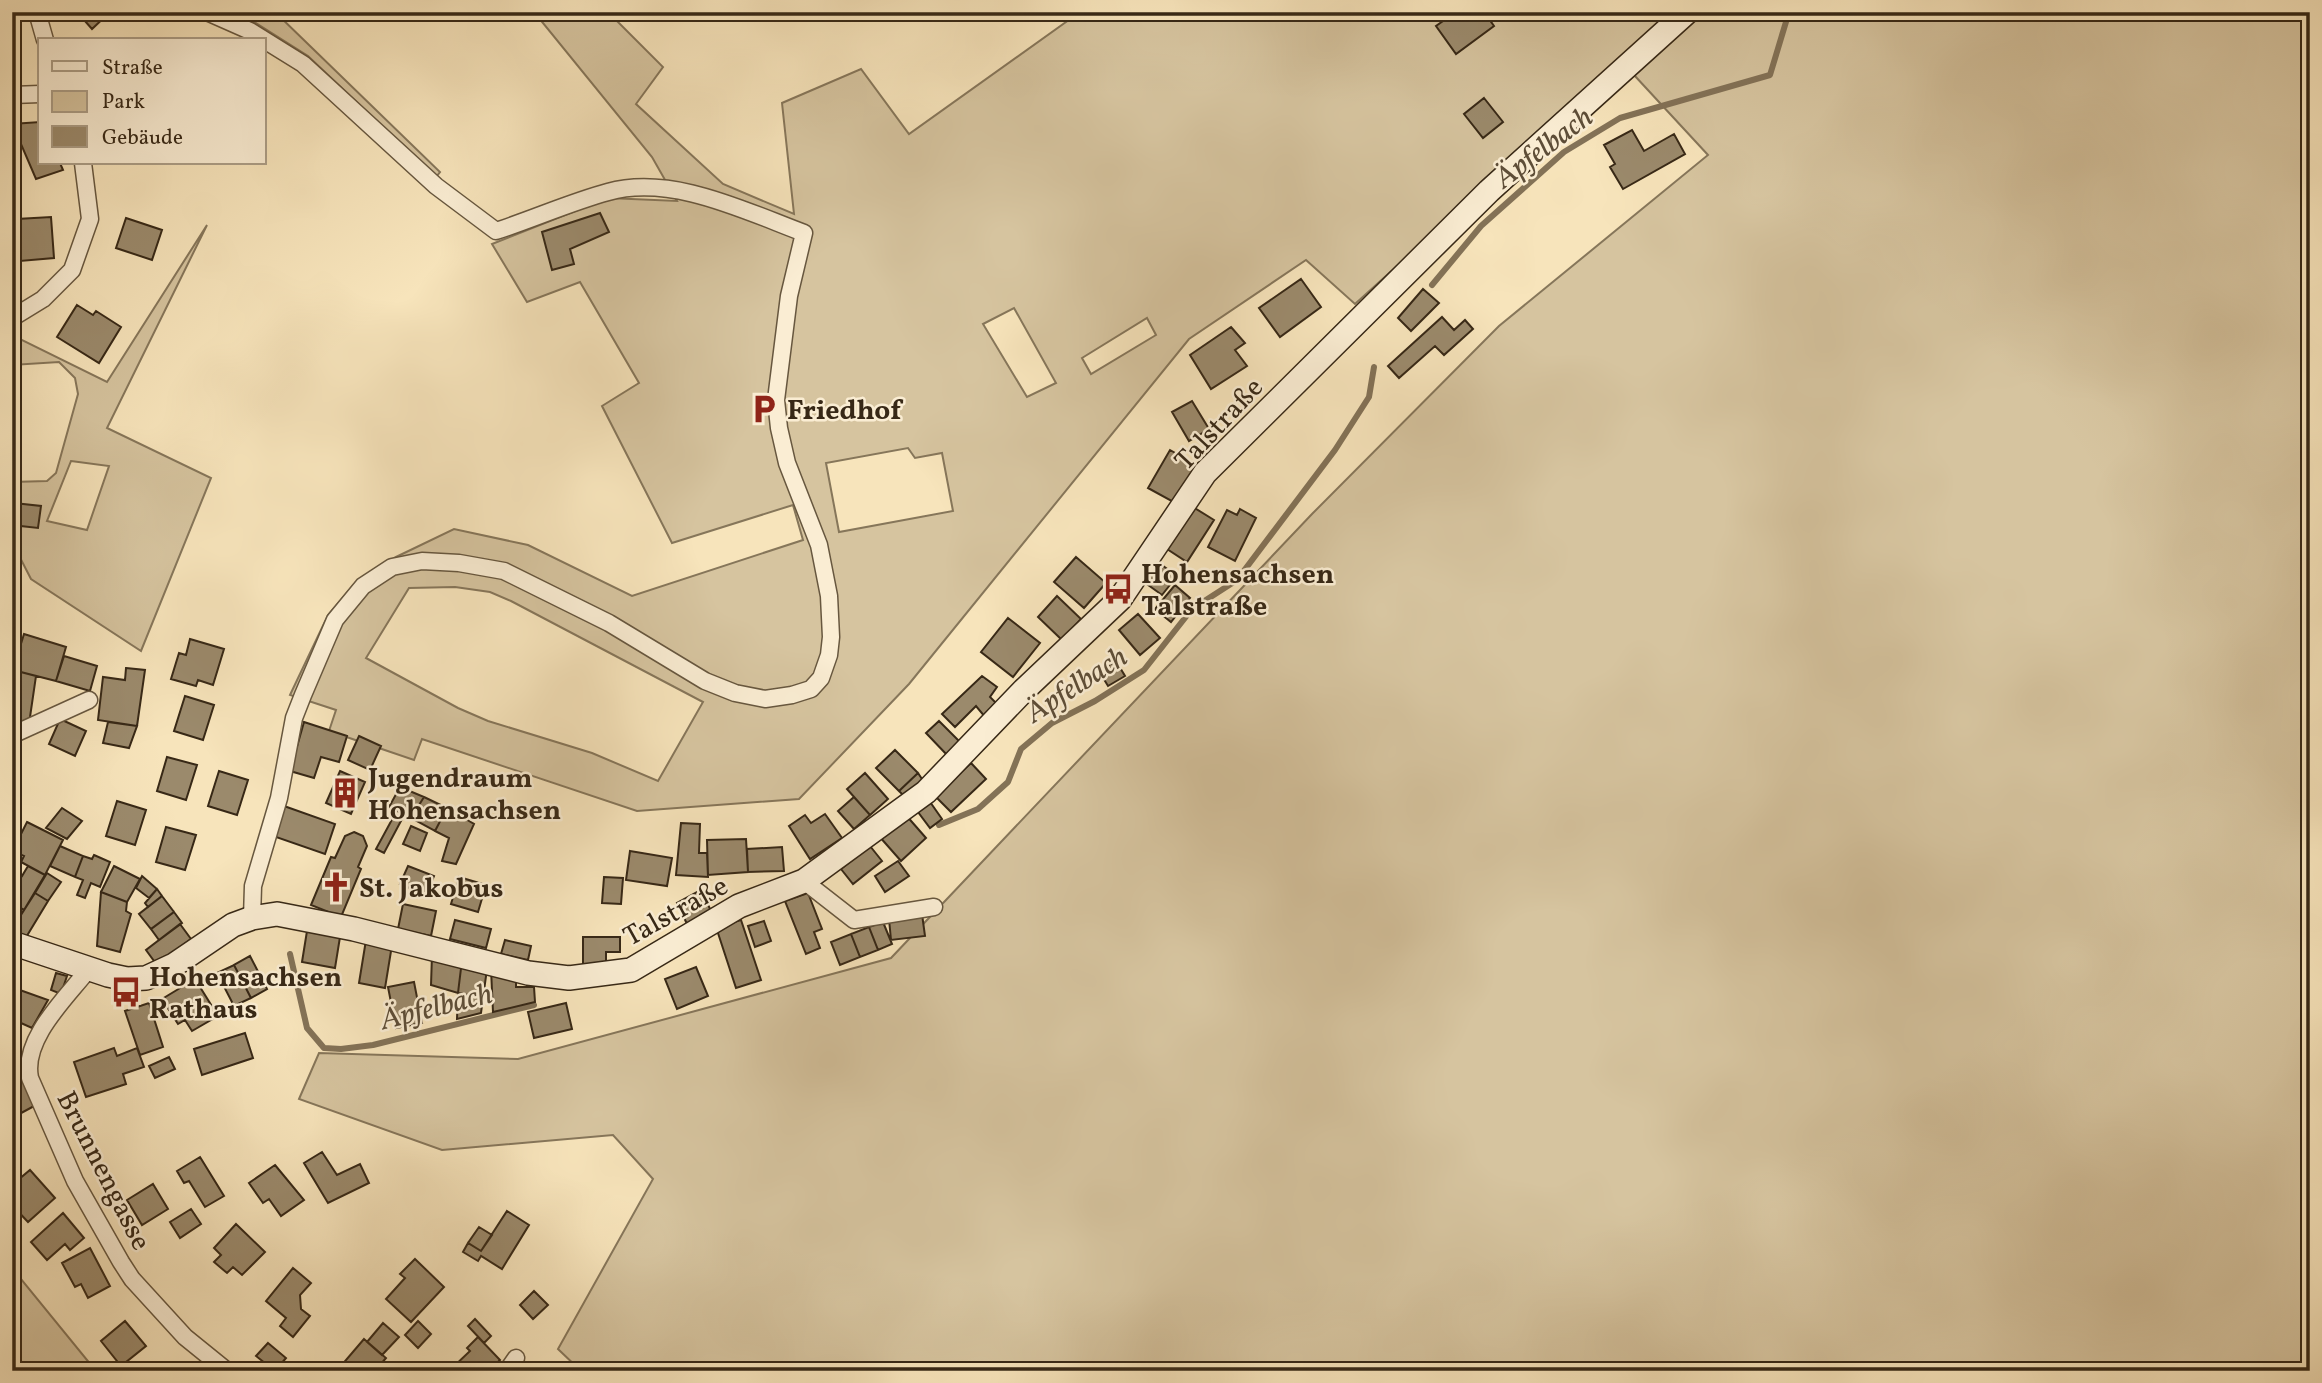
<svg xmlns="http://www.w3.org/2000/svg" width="2322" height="1383" viewBox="0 0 2322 1383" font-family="Vollkorn,serif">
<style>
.green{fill:#d6c49f;stroke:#86765a;stroke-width:2;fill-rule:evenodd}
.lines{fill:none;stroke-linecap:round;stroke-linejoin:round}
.stream{stroke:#837257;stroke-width:6}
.building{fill:#9b8a6c;stroke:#372816;stroke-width:2}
.street-casing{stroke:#67573f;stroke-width:19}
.secondary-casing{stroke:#372816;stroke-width:26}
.street{stroke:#faedd3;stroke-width:16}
.secondary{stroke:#faedd3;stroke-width:23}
.labels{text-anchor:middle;stroke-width:5;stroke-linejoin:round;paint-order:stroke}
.poi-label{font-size:28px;font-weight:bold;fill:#372816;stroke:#faedd3;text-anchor:start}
.street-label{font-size:28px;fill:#372816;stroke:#faedd3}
.water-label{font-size:30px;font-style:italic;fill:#5d4d37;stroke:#faedd3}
</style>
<rect width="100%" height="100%" fill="#f7e4bb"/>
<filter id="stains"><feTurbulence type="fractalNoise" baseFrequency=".00286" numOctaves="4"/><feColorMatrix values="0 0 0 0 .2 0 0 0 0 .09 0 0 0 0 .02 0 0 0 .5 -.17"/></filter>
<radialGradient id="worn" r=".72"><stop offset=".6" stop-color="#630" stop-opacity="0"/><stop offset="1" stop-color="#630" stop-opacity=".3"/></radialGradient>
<path class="green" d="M231,12H275L440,172L436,177L308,56L254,22Z
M534,12H608L663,67L636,104L723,184L794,214L782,103L861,69L909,134L1080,12H2310V1371H581L558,1349L653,1179L613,1135L442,1150L299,1099L319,1053L518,1059L891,958L1312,514L1499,326L1708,155L1622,62L1355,304L1306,260L1189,339L909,684L799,799L637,811L422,739L414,760L329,731L336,710L290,695L328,615L356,582L396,557L454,529L528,545L632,596L803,540L793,505L672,543L602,406L639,383L580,282L527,302L492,244L608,198L677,201L652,157ZM1014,308L1056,383L1027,397L983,324ZM1147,318L1156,335L1091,374L1082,358ZM908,448L915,458L942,453L953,511L839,532L826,463ZM455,587L490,592L511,601L703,702L658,781L592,753L488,721L458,708L366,658L409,588Z
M207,225L107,428L211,478L141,651L31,579L12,542V482L47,481L56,473L78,394L75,378L59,362L12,365V335L107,382ZM71,461L109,466L87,530L47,521Z
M12,1268L96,1371H21L12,1362Z"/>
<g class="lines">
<path class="stream" d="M1432,285L1481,226L1564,152L1620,118L1770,75L1789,12
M939,825L978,809L1008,782L1021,749L1052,723L1095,701L1144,670L1192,609L1237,580L1335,450L1369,397L1374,367
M290,954L307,1028L324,1048L341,1049L373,1045L534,1005"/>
</g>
<path class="building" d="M77,12H110L92,29Z
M1456,12H1484L1494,26L1456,54L1436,26Z
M1484,98L1503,122L1483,138L1464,114Z
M40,122V163H60L63,170L36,179L21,144L12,145V124Z
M1632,130L1644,151L1674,134L1685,154L1623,189L1610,167L1615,164L1604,145Z
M600,213L609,232L570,249L574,264L552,270L542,232Z
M51,217L54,258L20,261L19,246L12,247V227H17V219Z
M126,218L162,230L152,260L116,248Z
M1301,279L1321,307L1280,337L1259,308Z
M1423,289L1439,303L1411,331L1398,318Z
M77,305L93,315L96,311L121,327L99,363L57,337Z
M1442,317L1454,330L1465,320L1473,329L1444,355L1435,346L1399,378L1388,366Z
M1231,327L1245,343L1235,350L1247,366L1211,389L1190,355Z
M1192,401L1209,429L1189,441L1172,412Z
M1170,450L1198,466L1177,504L1148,488Z
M14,503L41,506L38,528L12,525Z
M1193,507L1214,520L1187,562L1167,549Z
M1240,509L1256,518L1235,561L1208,547L1227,510L1237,515Z
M1076,557L1106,583L1084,608L1054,582Z
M1159,563L1177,576L1162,595L1144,582Z
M1175,585L1190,598L1171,622L1155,609Z
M1057,596L1081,619L1062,640L1038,617Z
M1138,614L1160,638L1140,655L1119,630Z
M1008,618L1040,643L1013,677L981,652Z
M24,634L66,647L56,681L13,670Z
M190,639L224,649L213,685L198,680L196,686L171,679L179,653L186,655Z
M64,656L97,666L90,691L56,681Z
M1116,661L1125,676L1108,686L1099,671Z
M126,668L145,670L137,726L98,720L103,677L125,680Z
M13,670L36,676L29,724L12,720Z
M982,676L997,687L990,697L1000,707L985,717L976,706L955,727L942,714Z
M185,696L214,705L203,740L174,731Z
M60,719L86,731L75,756L49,744Z
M939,721L961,743L948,756L926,733Z
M108,722L137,726L129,748L103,743Z
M304,722L347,736L339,762L321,757L314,778L290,771Z
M359,736L381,746L370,770L348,760Z
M895,750L918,773L899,791L876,768Z
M167,757L197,765L186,800L157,791Z
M971,763L986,779L951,812L935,796Z
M219,771L248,780L237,815L208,806Z
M340,771L365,782L351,814L326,803Z
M865,773L888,799L870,815L847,789Z
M918,773L924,782L907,799L899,791Z
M400,787L424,797L411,818L389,807Z
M424,797L447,808L435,831L411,818Z
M854,797L870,815L854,829L838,811Z
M928,799L942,819L930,828L915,808Z
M117,801L146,810L135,845L106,836Z
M284,806L335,824L325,854L273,836Z
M62,808L82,821L67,839L46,828Z
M447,808L474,824L456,864L442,861L449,838L435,831Z
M395,814L402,819L384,853L376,849Z
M825,814L842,838L810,859L789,826L805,815L811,823Z
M905,814L926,838L901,861L879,836Z
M27,822L63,840L45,875L21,862L24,856L12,851V831L21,834Z
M681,823L700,824L699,853H707L708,877L676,875Z
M411,826L427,833L420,851L403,844Z
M166,827L196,835L185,870L156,862Z
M354,832L363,836L367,846L358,867L361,869L341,917L311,905L331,857L335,858L345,836Z
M746,839L748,872L708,875L707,840Z
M60,846L83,856L75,877L50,866Z
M870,846L882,861L853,884L841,869Z
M782,847L784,871L748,872L747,849Z
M630,851L672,858L667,886L626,880Z
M94,855L110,862L100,887L91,883L85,898L77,895L83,880L75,877L83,856L92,859Z
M898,861L909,876L885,892L875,876Z
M28,866L45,875L24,910L12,902V878L16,872L22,876Z
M114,866L140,879L127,902L101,892Z
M408,866L434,876L426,895L400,884Z
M47,873L61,882L48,901L35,893Z
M142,876L157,889L149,898L136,888Z
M459,877L486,885L478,912L451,904Z
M604,877L623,878L621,904L602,903Z
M157,889L162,896L148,907L145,903Z
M701,890L712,913L688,926L677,903Z
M101,892L127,902L126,911L131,914L120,952L97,946Z
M35,893L48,901L25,939L12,934V929Z
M808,893L822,929L814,932L820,948L806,954L785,901Z
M162,896L174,912L151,929L139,914Z
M12,902L24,910L12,929Z
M403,904L436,911L431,936L398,929Z
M174,912L182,923L159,940L151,929Z
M922,914L925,936L891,940L889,919Z
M455,920L491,929L486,948L450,939Z
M741,920L761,980L736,988L716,927Z
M764,921L771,941L755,947L748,926Z
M883,922L892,944L878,950L869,927Z
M180,924L191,939L157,965L146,950Z
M869,927L878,950L860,957L851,934Z
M307,931L340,937L335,968L302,962Z
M851,934L860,957L840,965L831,942Z
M583,937H620V952H606V966H583Z
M366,940L392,945L385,988L359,983Z
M505,940L531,946L528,960L501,954Z
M432,955L462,960L458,993L431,985Z
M250,956L267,989L251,998L234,965Z
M462,960L487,969L483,998L458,993Z
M234,965L251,998L234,1006L217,973Z
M696,967L708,996L677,1009L665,979Z
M491,969L516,973V987H534L535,1002L493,1012Z
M56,973L67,976L61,994L51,990Z
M195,979L218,1016L192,1031L185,1020L178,1024L162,999Z
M414,982L422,1023L396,1028L388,987Z
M17,989L48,1000L32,1028L12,1019V1007Z
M458,993L483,998L481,1013L457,1019Z
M149,1003L163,1047L140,1055L125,1011Z
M566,1003L572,1029L534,1038L528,1012Z
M245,1033L253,1058L202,1075L194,1049Z
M12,1044H15L18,1070L12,1071Z
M114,1048L117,1056L137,1048L144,1067L123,1074L126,1084L86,1097L74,1062Z
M169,1057L175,1069L155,1078L149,1066Z
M23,1081L36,1105L12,1118V1087Z
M322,1152L337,1175L360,1164L369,1183L328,1203L304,1163Z
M200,1157L224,1196L205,1207L189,1181L184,1183L177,1171Z
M275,1165L304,1200L281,1216L269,1199L263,1203L249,1183Z
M30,1170L55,1198L28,1222L12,1205V1185Z
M153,1184L168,1209L142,1225L127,1200Z
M191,1209L201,1224L180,1238L170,1222Z
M507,1211L529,1225L502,1269L481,1256L478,1261L463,1252L468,1243L481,1251Z
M63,1213L84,1238L70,1250L65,1244L47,1260L31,1242Z
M236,1224L265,1252L242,1275L233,1267L227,1273L214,1262L221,1255L214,1248Z
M479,1227L492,1235L481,1251L468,1243Z
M90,1248L110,1286L88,1298L81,1284L75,1287L62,1263Z
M415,1259L444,1287L411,1322L386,1299L405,1278L400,1274Z
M293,1268L311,1283L300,1295L301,1309L310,1316L293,1337L280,1326L286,1318L266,1301Z
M534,1291L548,1305L533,1319L520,1305Z
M475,1319L491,1336L484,1343L468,1326Z
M125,1321L146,1346L121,1366L101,1341Z
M418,1321L431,1334L418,1348L405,1335Z
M383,1323L399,1337L382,1355L367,1342Z
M478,1337L500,1360L489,1371H449L470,1351L467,1348Z
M364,1339L386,1358L375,1371H343L340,1367Z
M268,1343L286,1358L275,1371L256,1356Z"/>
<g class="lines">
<g class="street-casing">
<path id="street" d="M37,12L45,40
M207,12L250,31L303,64L436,186L496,231C533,219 571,202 608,192C671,174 745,211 804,233L789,296L776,400L779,428L787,463L819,545L829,596L831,637L829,655L821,678L811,689L792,695L765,699L735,693L705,681L609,623L504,571L459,563L422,561L392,567L363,586L335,620L303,695L294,718L279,798L253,886L252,918
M12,95L40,94
M12,318L43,299L72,270L90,219L83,163
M12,735L89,700
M804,881L854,920L934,907
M88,970C66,998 22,1039 30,1078L75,1181L121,1262L132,1279L185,1337L227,1371
M507,1371L516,1358"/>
</g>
<g class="secondary-casing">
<path id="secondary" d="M12,943L108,975L127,979L146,978L174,965L233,925L252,918L277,914L354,929L528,973L569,978L631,970L739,906L804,881L926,792L1024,690L1120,599L1205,473L1489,191L1687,12"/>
</g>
<use href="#street" class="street"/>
<use href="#secondary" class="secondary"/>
</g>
<defs>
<g id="parking-bare" transform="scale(2.415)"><path d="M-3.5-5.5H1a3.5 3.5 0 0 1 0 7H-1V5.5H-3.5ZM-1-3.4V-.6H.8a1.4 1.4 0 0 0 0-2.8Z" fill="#8f2418" stroke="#faedd3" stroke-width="2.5" paint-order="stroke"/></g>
<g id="bus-bare" transform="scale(2.415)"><path d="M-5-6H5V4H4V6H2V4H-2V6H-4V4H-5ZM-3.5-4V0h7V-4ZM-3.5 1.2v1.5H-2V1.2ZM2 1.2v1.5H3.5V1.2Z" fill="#8f2418" stroke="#faedd3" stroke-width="2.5" paint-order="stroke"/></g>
<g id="building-bare" transform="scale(2.415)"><path d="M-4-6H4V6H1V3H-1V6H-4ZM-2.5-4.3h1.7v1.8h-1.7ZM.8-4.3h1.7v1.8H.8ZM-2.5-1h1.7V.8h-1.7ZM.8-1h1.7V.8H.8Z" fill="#8f2418" stroke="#faedd3" stroke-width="2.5" paint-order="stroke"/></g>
<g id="church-bare" transform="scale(2.415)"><path d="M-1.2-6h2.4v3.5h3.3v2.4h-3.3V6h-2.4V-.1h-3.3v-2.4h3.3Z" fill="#8f2418" stroke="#faedd3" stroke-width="2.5" paint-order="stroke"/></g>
</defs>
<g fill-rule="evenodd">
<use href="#parking-bare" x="764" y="409"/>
<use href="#bus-bare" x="1118" y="589"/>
<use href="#building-bare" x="345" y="793"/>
<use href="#church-bare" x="336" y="887"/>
<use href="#bus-bare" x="126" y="992"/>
</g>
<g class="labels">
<g class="poi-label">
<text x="787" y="419">Friedhof</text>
<text x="1141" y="583">Hohensachsen<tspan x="1141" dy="32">Talstraße</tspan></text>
<text x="368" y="787">Jugendraum<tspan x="368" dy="32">Hohensachsen</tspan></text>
<text x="359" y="897">St. Jakobus</text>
<text x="149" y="986">Hohensachsen<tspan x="149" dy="32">Rathaus</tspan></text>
</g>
<g class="street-label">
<text transform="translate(1218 423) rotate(-47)" y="10">Talstraße</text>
<text transform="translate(675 910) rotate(-29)" y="10">Talstraße</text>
<text transform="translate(105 1170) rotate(63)" y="10">Brunnengasse</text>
</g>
<g class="water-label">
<text transform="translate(1543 147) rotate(-37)" y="10">Äpfelbach</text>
<text transform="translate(1076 684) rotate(-33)" y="10">Äpfelbach</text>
<text transform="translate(436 1006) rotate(-14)" y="10">Äpfelbach</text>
</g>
</g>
<rect width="2322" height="1383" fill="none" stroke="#f7e4bb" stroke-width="42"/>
<rect x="14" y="14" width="2294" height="1355" fill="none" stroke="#372816" stroke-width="3.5"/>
<rect x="21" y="21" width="2280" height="1341" fill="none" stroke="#372816" stroke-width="2"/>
<rect x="38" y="38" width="228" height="126" fill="#faedd3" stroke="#ac9e87" stroke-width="2"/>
<rect x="52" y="61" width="35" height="10" fill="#faedd3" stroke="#ac9e87" stroke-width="2"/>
<text x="102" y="74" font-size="21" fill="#372816">Straße</text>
<rect x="52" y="91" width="35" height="21" fill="#d6c49f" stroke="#ac9e87" stroke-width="2"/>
<text x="102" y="108" font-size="21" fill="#372816">Park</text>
<rect x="52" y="126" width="35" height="21" fill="#9b8a6c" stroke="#ac9e87" stroke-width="2"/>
<text x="102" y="144" font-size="21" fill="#372816">Gebäude</text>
<rect width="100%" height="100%" filter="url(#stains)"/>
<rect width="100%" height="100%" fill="url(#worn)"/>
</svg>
